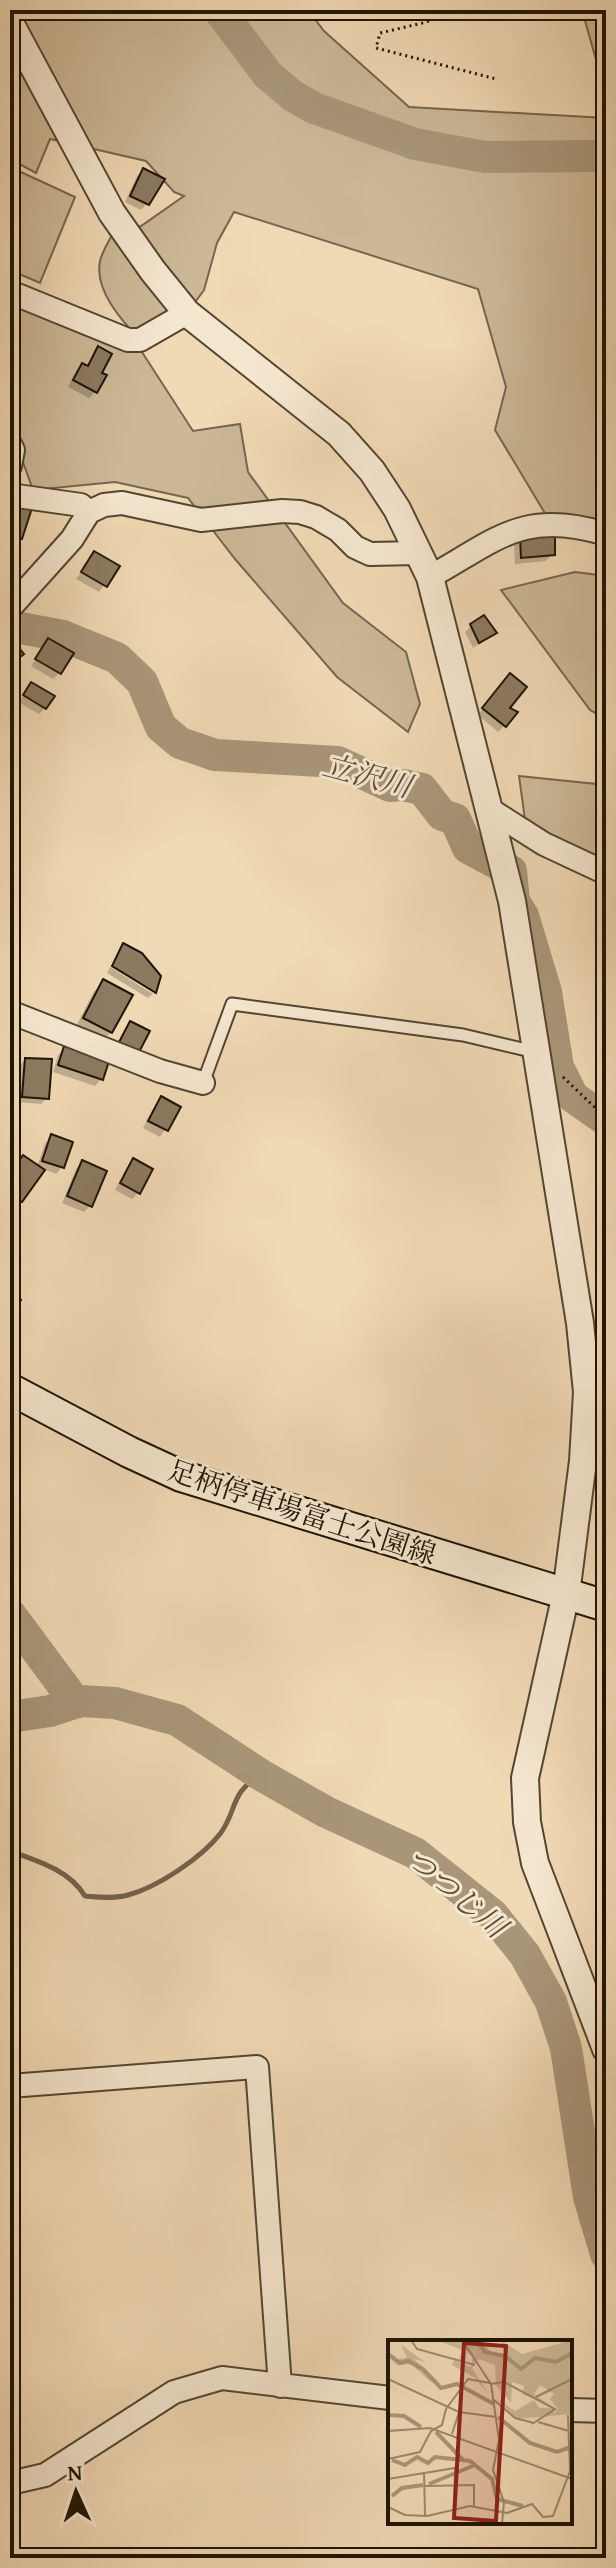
<svg xmlns="http://www.w3.org/2000/svg" width="616" height="2568" viewBox="0 0 616 2568" font-family="'Gentium Book Plus','Noto Serif JP',serif">
<style>
.green{fill:#ccb897;stroke:#76664e;stroke-width:2}
.shadow{fill:#0003}
.lines{fill:none;stroke-linecap:round;stroke-linejoin:round}
.stream{stroke:#72624b;stroke-width:5}
.river{stroke:#a99679;stroke-width:32}
.building{fill:#8c7a61;stroke:#1f1405;stroke-width:2}
.service-casing{stroke:#534531;stroke-width:15}
.minor-casing{stroke:#534531;stroke-width:26}
.tertiary-casing{stroke:#534531;stroke-width:30}
.secondary-casing{stroke:#1f1405;stroke-width:34}
.path{stroke:#1f1405;stroke-width:3;stroke-dasharray:2 4;stroke-linecap:butt}
.service{stroke:#f5e6cf;stroke-width:11}
.minor{stroke:#f5e6cf;stroke-width:22}
.tertiary{stroke:#f5e6cf;stroke-width:26}
.secondary{stroke:#f5e6cf;stroke-width:30}
.labels{text-anchor:middle;stroke-width:6;stroke-linejoin:round;paint-order:stroke}
.street-label{font-size:28px;fill:#1f1405;stroke:#f5e6cf}
.water-label{font-size:30px;font-style:italic;fill:#5d4e39;stroke:#f5e6cf}
.inset-river{fill:none;stroke:#a99679;stroke-width:4}
.inset-road{fill:none;stroke:#9c8a6f;stroke-width:2}
.view{fill:#8f2418;fill-opacity:0.15;stroke:#8f2418;stroke-width:4}
.inset-edge{fill:none;stroke:#1f1405;stroke-width:4}
</style>
<rect width="100%" height="100%" fill="#f0d9b5"/>
<filter id="stains"><feTurbulence type="fractalNoise" baseFrequency=".0025" numOctaves="4"/><feColorMatrix values="0 0 0 0 .2 0 0 0 0 .09 0 0 0 0 .02 0 0 0 .5 -.17"/></filter>
<radialGradient id="worn" r=".72"><stop offset=".6" stop-color="#630" stop-opacity="0"/><stop offset="1" stop-color="#630" stop-opacity=".3"/></radialGradient>
<path class="green" d="M10,10H308L324,31L409,107L606,118V535L546,515L495,430L506,387L478,289L234,212L217,243L204,290L187,313L140,340C122,321 94,290 100,261C102,253 107,244 111,237L141,226L184,196L174,192L146,161L50,139L36,173L10,159Z
M582,10H606V95Z
M10,167L75,197L40,283L10,270Z
M10,302L140,349L193,431L240,424L248,472L343,603L406,652L420,704L408,732L337,677L235,559L188,498L115,482L33,490L10,426Z
M575,572L606,576V719L590,710L501,590Z
M519,776L606,785V869L526,827Z"/>
<path class="shadow" d="M144,170L147,204L141,210L125,202L137,176Z
M98,348L99,374L95,392L89,398L68,387L76,371L83,365L86,367Z
M10,504L20,538L14,544L10,543Z
M521,538L552,554L546,561L515,564L514,545Z
M94,554L117,567L99,592L76,579Z
M471,626L495,632L473,648L465,632Z
M48,640L60,673L53,679L31,666Z
M504,682L507,709L504,726L498,732L478,715Z
M32,684L45,708L39,714L18,702Z
M110,967L153,994L148,998L107,973Z
M104,982L111,1032L101,1042L75,1028L94,991Z
M65,1048L101,1079L95,1086L53,1072L58,1055Z
M25,1060L47,1098L41,1104L17,1102L19,1066Z
M162,1099L179,1108L160,1137L143,1128L155,1105Z
M52,1137L62,1167L56,1174L43,1169L14,1207L10,1204V1174L37,1167L45,1143Z
M133,1161L138,1193L132,1199L115,1190L127,1167Z
M83,1163L90,1206L84,1212L62,1203L76,1169Z"/>
<g class="lines">
<path class="stream" d="M10,1851C38,1861 69,1870 85,1896C99,1897 115,1899 128,1895C158,1887 201,1858 220,1834C238,1810 229,1793 261,1775"/>
<path class="river" d="M219,10L268,75L293,96L314,108L415,144L485,157L606,156
M10,626L63,636L117,658L142,682L161,727L180,743L215,755L338,762L390,786L403,785L422,789L442,815L455,819L468,848L511,871L514,901L523,916L546,992L558,1067L573,1097L606,1120
M10,1614L76,1703
M10,1717L50,1711L80,1701L115,1703L177,1720L261,1775L326,1812L415,1853L493,1915L525,1955L551,2002L566,2048L589,2197L606,2254"/>
</g>
<path class="building" d="M143,168L165,179L149,205L130,196Z
M98,346L112,354L102,373L107,375L97,393L73,380L82,363L88,366Z
M10,502L32,508L22,539L10,534Z
M555,532V555L521,558L520,536Z
M94,551L120,566L107,587L81,572Z
M484,615L497,633L479,643L470,624Z
M10,637L24,654L10,665Z
M48,638L74,653L61,674L35,659Z
M510,673L527,687L510,708L518,712L506,727L482,708Z
M31,682L55,696L46,709L23,695Z
M123,943L142,953L161,976L156,993L112,966Z
M103,979L133,995L112,1033L83,1018Z
M130,1021L150,1031L137,1056L117,1046Z
M64,1046L109,1061L103,1080L58,1065Z
M25,1058L52,1059L49,1099L22,1097Z
M161,1096L181,1107L168,1131L148,1121Z
M51,1134L73,1142L64,1168L42,1161Z
M23,1155L45,1170L22,1202L10,1193V1173Z
M133,1158L153,1169L140,1194L120,1183Z
M82,1160L107,1171L92,1207L67,1196Z
M10,1294L21,1300L10,1321Z"/>
<g class="lines">
<g class="service-casing">
<path id="service" d="M203,1083L232,1004L463,1035L535,1052"/>
</g>
<g class="minor-casing">
<path id="minor" d="M10,292L128,340H140L187,313
M10,444L13,450L10,466
M10,495L81,505L89,512
M430,577C498,539 523,509 606,534
M10,608L72,539L89,512L104,505L122,503L201,520L282,511L300,512L316,517L338,530L355,547L370,554L418,553
M489,809L544,844L606,873
M10,1012L160,1071L203,1083
M10,2086L257,2067L280,2386
M570,2410L606,2411
M10,2483L45,2475L174,2392L222,2378L390,2398"/>
</g>
<g class="tertiary-casing">
<path id="tertiary" d="M10,23L112,213L153,271L187,313L339,434L372,471L397,509L430,577L512,901L580,1323L587,1392L583,1461L566,1594L525,1778L527,1822L535,1863L606,2049"/>
</g>
<g class="secondary-casing">
<path id="secondary" d="M10,1389L129,1452L181,1476L606,1606"/>
</g>
<path class="path" d="M443,10L427,22L380,33L376,48L496,79
M563,1077L606,1118"/>
<use href="#service" class="service"/>
<use href="#minor" class="minor"/>
<use href="#tertiary" class="tertiary"/>
<use href="#secondary" class="secondary"/>
</g>
<g class="labels">
<g class="street-label">
<text transform="translate(302 1512) rotate(18)" y="10">足柄停車場富士公園線</text>
</g>
<g class="water-label">
<text transform="translate(367 776) rotate(15)" y="10">立沢川</text>
<text transform="translate(456 1893) rotate(40)" y="10">つつじ川</text>
</g>
</g>
<g transform="translate(388 2340)">
<rect width="184" height="184" fill="#f0d9b5"/>
<path d="M93,0L103,12L116,14L114,1L134,14L184,0V74L128,79L108,58L127,71L146,60L151,68H166V74L170,69L162,59L166,54L152,45L146,54L160,64L134,54L136,46L124,42L123,63L108,45L107,25L91,19L84,28L101,55L87,38L64,25L66,20L83,27L85,15L78,13L77,23L71,20L74,10L53,2ZM13,5L37,22L26,19L46,39L44,43L23,24L9,25L0,16V12L9,19L19,18Z" fill="#ccb897"/>
<path class="inset-river" d="M88,0L97,12L117,16L133,29L147,18L168,22L184,13M0,14L12,23L20,21L35,29L53,48L69,44L106,64M0,75L16,76L33,87M110,77L142,103L169,112L183,107M48,92L75,120M4,120L17,125L29,117L40,123L47,117L82,121L104,139L109,159L135,166M41,144L87,125M4,156L14,148L35,145"/>
<path class="inset-road" d="M23,0L29,9L87,25M74,0L103,44L111,100L105,130L116,162L114,184M0,39L71,72L64,94M103,44L116,42L167,69L144,84M148,57L184,39M106,60L127,78L146,83M58,69L80,39L102,43M71,72L108,77M150,82L181,91M0,91L42,88L184,139M0,119L32,112L43,91L54,85L58,69M36,132L37,175M0,139L67,128L66,173M37,146L86,145V167M0,167L17,175L39,176L82,166L119,173L144,164L155,177L165,176L182,131L180,75"/>
<path class="view" d="M76,3L118,6L108,181L66,178Z"/>
<rect width="184" height="184" class="inset-edge"/>
</g>
<rect width="616" height="2568" fill="none" stroke="#f0d9b5" stroke-width="40"/>
<rect x="12" y="12" width="592" height="2544" fill="none" stroke="#1f1405" stroke-width="4"/>
<rect x="20" y="20" width="576" height="2528" fill="none" stroke="#1f1405" stroke-width="2"/>
<g transform="translate(76 2492) rotate(357)" stroke="#f5e6cf" stroke-width="6" paint-order="stroke">
<path d="M0-6L14 30L0 20L-14 30Z" fill="#1f1405"/>
<text y="-12" font-size="22" font-weight="bold" text-anchor="middle" fill="#1f1405">N</text>
</g>
<rect width="100%" height="100%" filter="url(#stains)"/>
<rect width="100%" height="100%" fill="url(#worn)"/>
</svg>
